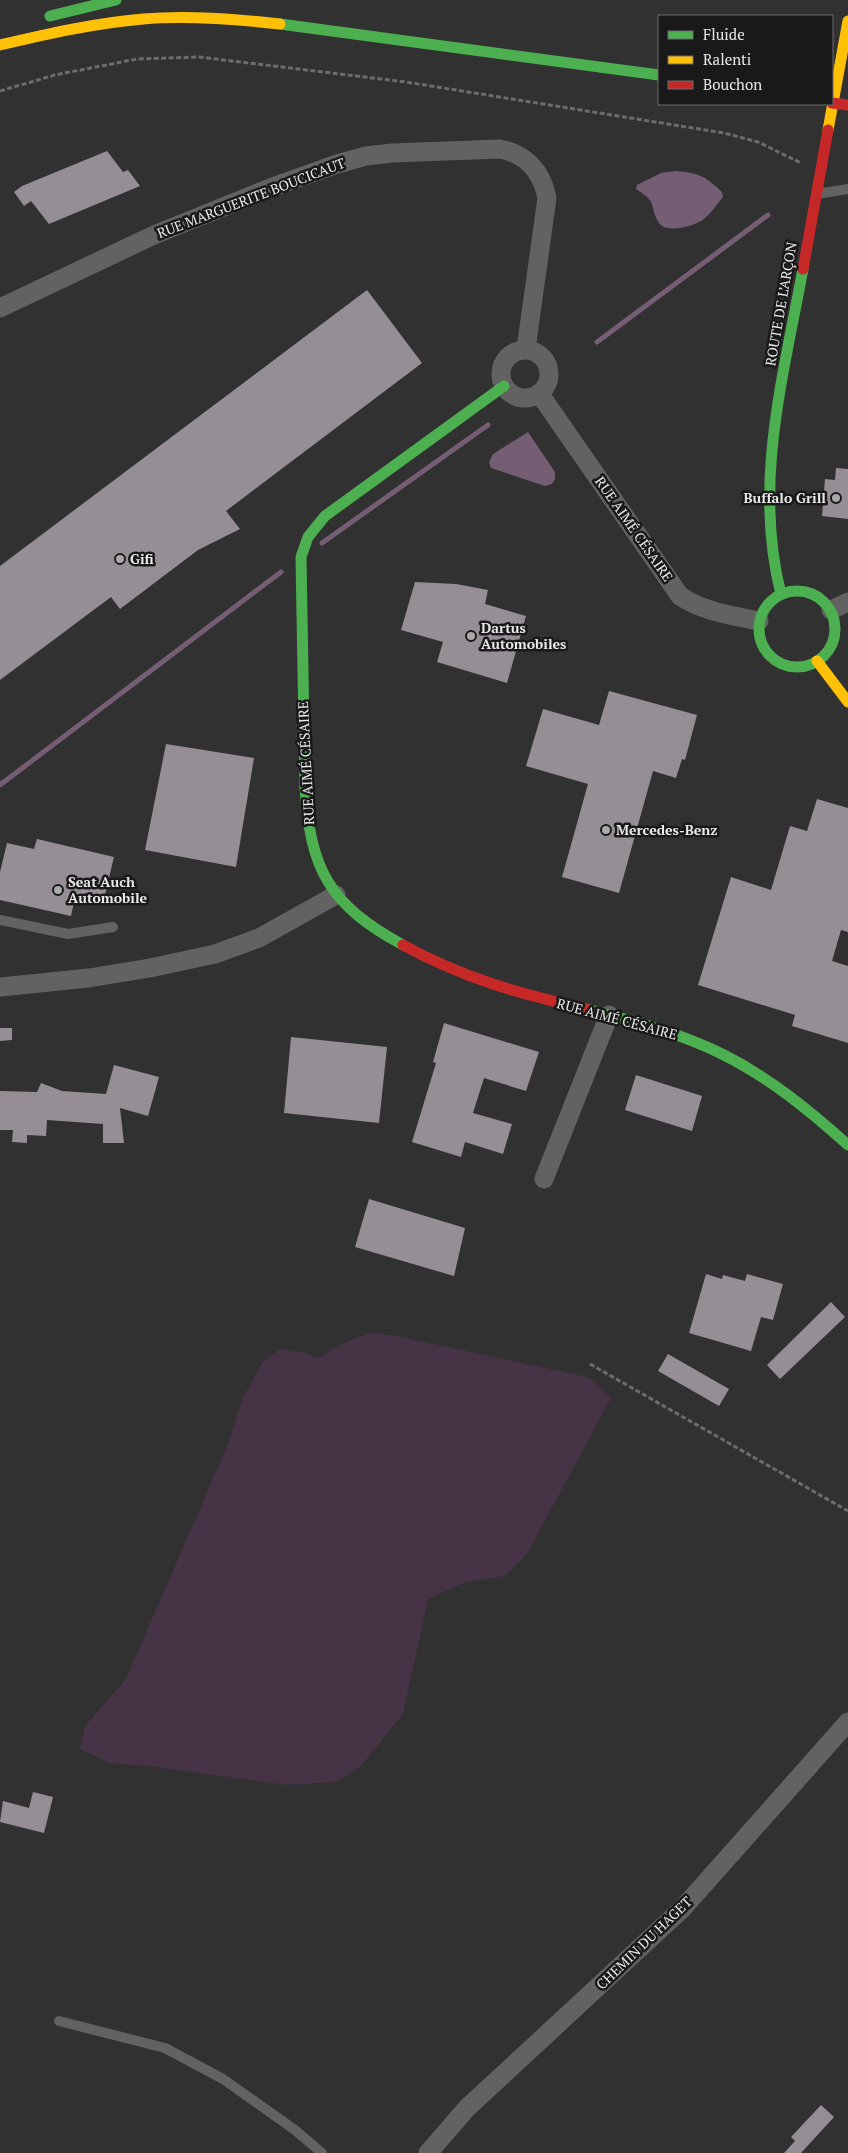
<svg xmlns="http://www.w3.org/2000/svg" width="848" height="2153" viewBox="0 0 848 2153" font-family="'PT Serif',serif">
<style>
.green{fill:#463345}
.water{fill:#755d74}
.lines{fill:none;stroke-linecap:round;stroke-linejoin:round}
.stream{stroke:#755d74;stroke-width:5}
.building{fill:#958e95}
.path{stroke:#6c6c6c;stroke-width:3;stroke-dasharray:5 2.5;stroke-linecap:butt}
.lane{stroke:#626262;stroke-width:10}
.street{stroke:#626262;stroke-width:19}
.fast{stroke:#4caf50;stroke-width:11}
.slow{stroke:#ffc107;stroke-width:11}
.jam{stroke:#c62828;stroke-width:11}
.poi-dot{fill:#a9a9a9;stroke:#1a1919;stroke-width:2}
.labels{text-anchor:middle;stroke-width:5;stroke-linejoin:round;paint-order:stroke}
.street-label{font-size:14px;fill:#eae9ea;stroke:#1a1919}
.poi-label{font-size:14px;font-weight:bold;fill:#eae9ea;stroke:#1a1919;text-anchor:start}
</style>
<rect width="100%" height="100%" fill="#313131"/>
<path class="green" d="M369,1333L397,1336L587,1377L596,1383L611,1398L527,1554L505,1576L463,1583L428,1599L403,1714L361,1766L336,1782L287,1785L149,1766L110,1763L80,1749L85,1726L126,1679L228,1444L243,1397L262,1363L280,1349L305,1353L318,1358L342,1344Z"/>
<path class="water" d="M676,171C699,173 705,176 722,192L723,197C717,204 712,212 705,218C697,226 666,234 659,223C648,205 660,204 636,189L637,185L661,173Z
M528,432L555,472V479L552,484L545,486L491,468L489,462L493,454Z"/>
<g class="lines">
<path class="stream" d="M597,342L768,215
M322,543L488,425
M0,785L281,572"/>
</g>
<path class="building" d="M107,151L123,172L128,170L140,186L49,224L31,201L24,206L14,192L22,186Z
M367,290L422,363L226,511L240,529L198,550L120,609L111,597L0,680V566Z
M836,468L848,469V519L822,516L825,479L835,480Z
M415,582L456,584L488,590L485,604L526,616L507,683L437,662L443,642L401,630Z
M609,691L697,715L685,760L682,759L676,778L653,771L619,893L562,877L588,784L526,766L543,709L599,725Z
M166,744L254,758L236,867L145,850Z
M817,799L848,808V932L841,930L832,961L848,966V1043L792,1026L795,1015L698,985L731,877L771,890L790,826L807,831Z
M37,839L114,857L103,903L75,897L71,916L0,900V872L7,843L34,849Z
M444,1023L539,1052L526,1091L484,1078L473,1113L512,1124L503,1154L465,1142L461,1157L412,1142L436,1063L433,1062Z
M0,1028H12V1040L0,1041Z
M291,1037L387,1047L379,1123L284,1113Z
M114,1065L159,1077L148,1116L120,1108L124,1143H103V1124L47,1120L46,1136L27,1135V1143L12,1142L13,1130H0V1091L37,1092L41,1083L62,1091L106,1094Z
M636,1075L702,1096L692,1131L625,1110Z
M369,1199L465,1228L454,1276L355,1247Z
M706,1274L722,1279L723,1275L745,1281L747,1274L783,1284L773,1320L761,1317L751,1351L689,1333Z
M831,1302L845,1317L780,1379L767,1365Z
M668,1354L729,1389L719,1406L658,1371Z
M33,1792L53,1797L44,1833L0,1822L3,1801L29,1808Z
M821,2105L834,2117L801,2153H784L795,2141L791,2137Z"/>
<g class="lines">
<path class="path" d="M0,91L55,75L137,59L199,57L406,82L724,133L758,142L801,163
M590,1364L848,1511"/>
<path class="lane" d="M817,194L848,189
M0,920L68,934L113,927
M59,2021L165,2048L223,2079L295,2130L322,2153"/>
<path class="street" d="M0,308L154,235L270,188L337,164L366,156L392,153L500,149C526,154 542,172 547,198L526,349
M501 374a24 24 0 1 1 48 0a24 24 0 1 1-48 0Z
M539,393L680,596C704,612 731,615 759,621
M831,610L848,602
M0,987L89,978L150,968L215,954L259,938L336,895
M544,1179L609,1015
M428,2153L467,2108L683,1908L848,1722"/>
<path class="fast" d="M50,16L116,0
M280,24L659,75
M759 629a38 38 0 1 1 76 0a38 38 0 1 1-76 0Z
M781,594C753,485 783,378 803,269
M403,945C329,905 310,869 305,787L301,557L308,537L325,516L504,386
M586,1009C633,1021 681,1033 724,1055C770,1078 810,1111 848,1145"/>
<path class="slow" d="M0,45C47,34 95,23 143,19C188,15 235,19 280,24
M828,130L848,21
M817,661L848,702"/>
<path class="jam" d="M832,103L848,105
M803,269L828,130
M403,945C465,979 518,993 586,1009"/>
</g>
<g class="poi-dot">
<circle cx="836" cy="498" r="5"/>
<circle cx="120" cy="559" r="5"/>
<circle cx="471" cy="636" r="5"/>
<circle cx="606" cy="830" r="5"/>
<circle cx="58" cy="890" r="5"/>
</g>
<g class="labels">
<g class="street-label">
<text transform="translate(251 198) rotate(-21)" y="5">RUE MARGUERITE BOUCICAUT</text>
<text transform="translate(781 304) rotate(-80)" y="5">ROUTE DE L’ARÇON</text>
<text transform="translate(634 529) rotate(55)" y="5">RUE AIMÉ CÉSAIRE</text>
<text transform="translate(306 763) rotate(-93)" y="5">RUE AIMÉ CÉSAIRE</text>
<text transform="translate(617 1019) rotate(15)" y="5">RUE AIMÉ CÉSAIRE</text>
<text transform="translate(644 1943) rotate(-44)" y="5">CHEMIN DU HAGET</text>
</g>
<g class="poi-label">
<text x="826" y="503" text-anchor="end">Buffalo Grill</text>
<text x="130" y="564">Gifi</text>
<text x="481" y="633">Dartus<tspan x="481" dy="16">Automobiles</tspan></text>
<text x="616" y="835">Mercedes-Benz</text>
<text x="68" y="887">Seat Auch<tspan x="68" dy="16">Automobile</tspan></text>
</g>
</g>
<rect x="658" y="15" width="175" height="90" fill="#1a1919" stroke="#6d6c6d"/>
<rect x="668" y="31" width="25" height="8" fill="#4caf50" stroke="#6d6c6d"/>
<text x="703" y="40" font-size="15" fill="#eae9ea">Fluide</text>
<rect x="668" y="56" width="25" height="8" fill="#ffc107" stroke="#6d6c6d"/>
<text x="703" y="65" font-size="15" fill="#eae9ea">Ralenti</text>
<rect x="668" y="81" width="25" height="8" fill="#c62828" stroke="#6d6c6d"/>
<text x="703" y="90" font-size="15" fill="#eae9ea">Bouchon</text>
</svg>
